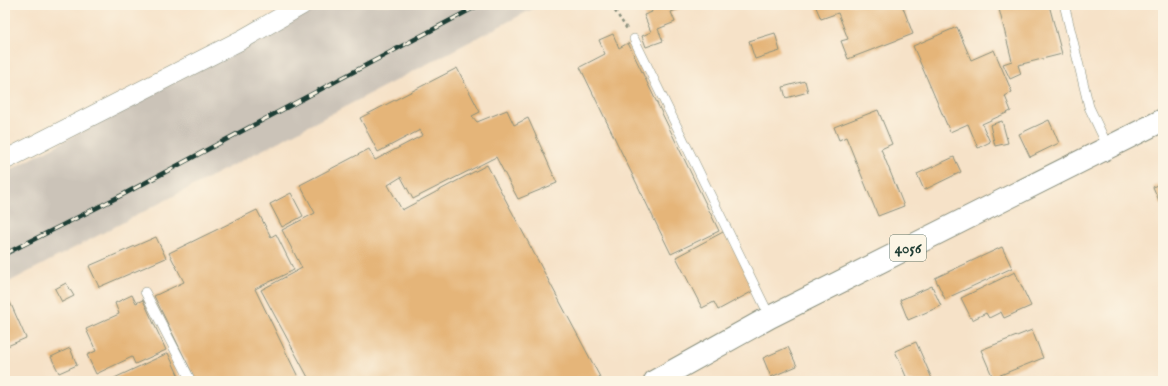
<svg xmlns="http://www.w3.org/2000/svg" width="1168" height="386" viewBox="0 0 1168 386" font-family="'IM FELL English',serif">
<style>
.industrial{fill:#cbc3b8}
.building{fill:#e5b579}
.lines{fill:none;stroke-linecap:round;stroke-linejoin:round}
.lane-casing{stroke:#8a907e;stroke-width:10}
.street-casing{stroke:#8a907e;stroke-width:20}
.primary-casing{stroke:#8a907e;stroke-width:24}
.path{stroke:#8a907e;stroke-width:2.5;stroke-dasharray:3 3;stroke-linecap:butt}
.lane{stroke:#fff;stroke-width:9}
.street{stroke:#fff;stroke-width:19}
.primary{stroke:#fff;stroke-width:22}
.rail-casing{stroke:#1f3d34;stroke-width:4.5}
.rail{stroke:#fcf5e5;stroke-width:3;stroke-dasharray:9;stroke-linecap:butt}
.labels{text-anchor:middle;stroke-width:3;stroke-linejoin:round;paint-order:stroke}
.shield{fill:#fcf5e5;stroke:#617469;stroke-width:1}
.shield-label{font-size:15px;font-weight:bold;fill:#1f3d34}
</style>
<rect width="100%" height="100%" fill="#fcf5e5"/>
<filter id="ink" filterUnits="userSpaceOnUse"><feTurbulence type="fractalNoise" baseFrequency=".025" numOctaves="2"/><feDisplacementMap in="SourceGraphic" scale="8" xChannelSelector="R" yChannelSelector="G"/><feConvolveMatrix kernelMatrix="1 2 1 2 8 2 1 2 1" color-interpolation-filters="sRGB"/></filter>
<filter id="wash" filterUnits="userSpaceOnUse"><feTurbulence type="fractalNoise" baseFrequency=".012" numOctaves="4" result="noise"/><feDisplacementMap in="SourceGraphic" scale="16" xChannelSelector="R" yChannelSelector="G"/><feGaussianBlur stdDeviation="0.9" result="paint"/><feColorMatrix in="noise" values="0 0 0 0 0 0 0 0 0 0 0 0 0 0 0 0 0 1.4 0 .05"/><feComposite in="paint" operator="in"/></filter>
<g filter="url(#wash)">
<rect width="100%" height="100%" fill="#f6e2c8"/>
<path class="industrial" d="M315,5H540L5,284V173Z"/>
<g id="blocks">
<path class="building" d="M649,5H690L671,12L675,22L658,29L663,41L646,47L642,36L651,32L644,15L652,12Z
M815,5H902L913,34L848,59L841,41L848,39L838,13L821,19Z
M998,5H1049L1062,54L1018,65L1021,74L1010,79L1003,64L1012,61Z
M957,27L971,60L994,50L1012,92L1005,96L1011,111L982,124L990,142L978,148L968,124L950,132L913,46Z
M775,33L780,51L755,59L749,41Z
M613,34L619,48L628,43L719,231L671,254L580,67L605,54L599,40Z
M457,68L480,112L472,116L477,122L507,110L514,125L528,118L557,183L518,199L496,157L413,199L401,177L388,185L402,210L487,165L600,377L592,381H310L261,290L302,268L282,230L315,213L300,185L369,149L375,160L423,135L420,130L378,152L360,118Z
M805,81L808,92L786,98L783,87Z
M878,110L892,144L881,149L904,206L878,216L846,137L839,140L834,127Z
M1049,120L1059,143L1030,157L1019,134Z
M1002,121L1008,143L995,146L990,125Z
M954,157L961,172L924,190L917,174Z
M1163,182V204L1161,205L1153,187Z
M291,193L303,216L282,227L270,204Z
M257,210L271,237L276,234L294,270L255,289L300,381H196L154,296L184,282L169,253Z
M725,231L755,290L718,310L714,302L702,308L676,257Z
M156,237L166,258L99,287L89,266Z
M1002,247L1012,268L945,299L935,278Z
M1015,272L1031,306L1004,318L1001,312L989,318L986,313L972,320L961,298Z
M66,283L74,296L62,302L55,289Z
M932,286L941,306L908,320L900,300Z
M132,295L136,303L143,300L166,350L135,364L132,357L96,374L87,355L96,351L86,329L119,314L115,303Z
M10,302L26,338L5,347V304Z
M1032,330L1043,358L993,378L981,350Z
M916,342L933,381H908L895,351Z
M788,347L797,366L771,377L763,358Z
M70,348L77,365L59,373L51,357Z
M168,353L181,381H108Z"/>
</g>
</g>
<g filter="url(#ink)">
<use href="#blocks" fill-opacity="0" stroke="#8a907e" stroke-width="1"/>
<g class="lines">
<g class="lane-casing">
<path id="lane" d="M1065,8L1089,107L1108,147
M634,39L770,317
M145,292L191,381"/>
</g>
<g class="street-casing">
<path id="street" d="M5,160L243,39L302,5"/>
</g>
<g class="primary-casing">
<path id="primary" d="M655,381L770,317L1163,120"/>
</g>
<path class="path" d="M615,5V11L627,29"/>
<use href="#lane" class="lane"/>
<use href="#street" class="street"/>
<use href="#primary" class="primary"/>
<g class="rail-casing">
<path id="rail" d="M5,254L124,194L479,5"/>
</g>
<use href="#rail" class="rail"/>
</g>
</g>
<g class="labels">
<rect class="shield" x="890" y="235" width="36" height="26" rx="3"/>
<g class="shield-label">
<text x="908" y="253">4056</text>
</g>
</g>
<rect width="1168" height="386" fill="none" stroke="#fcf5e5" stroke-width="20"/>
</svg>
